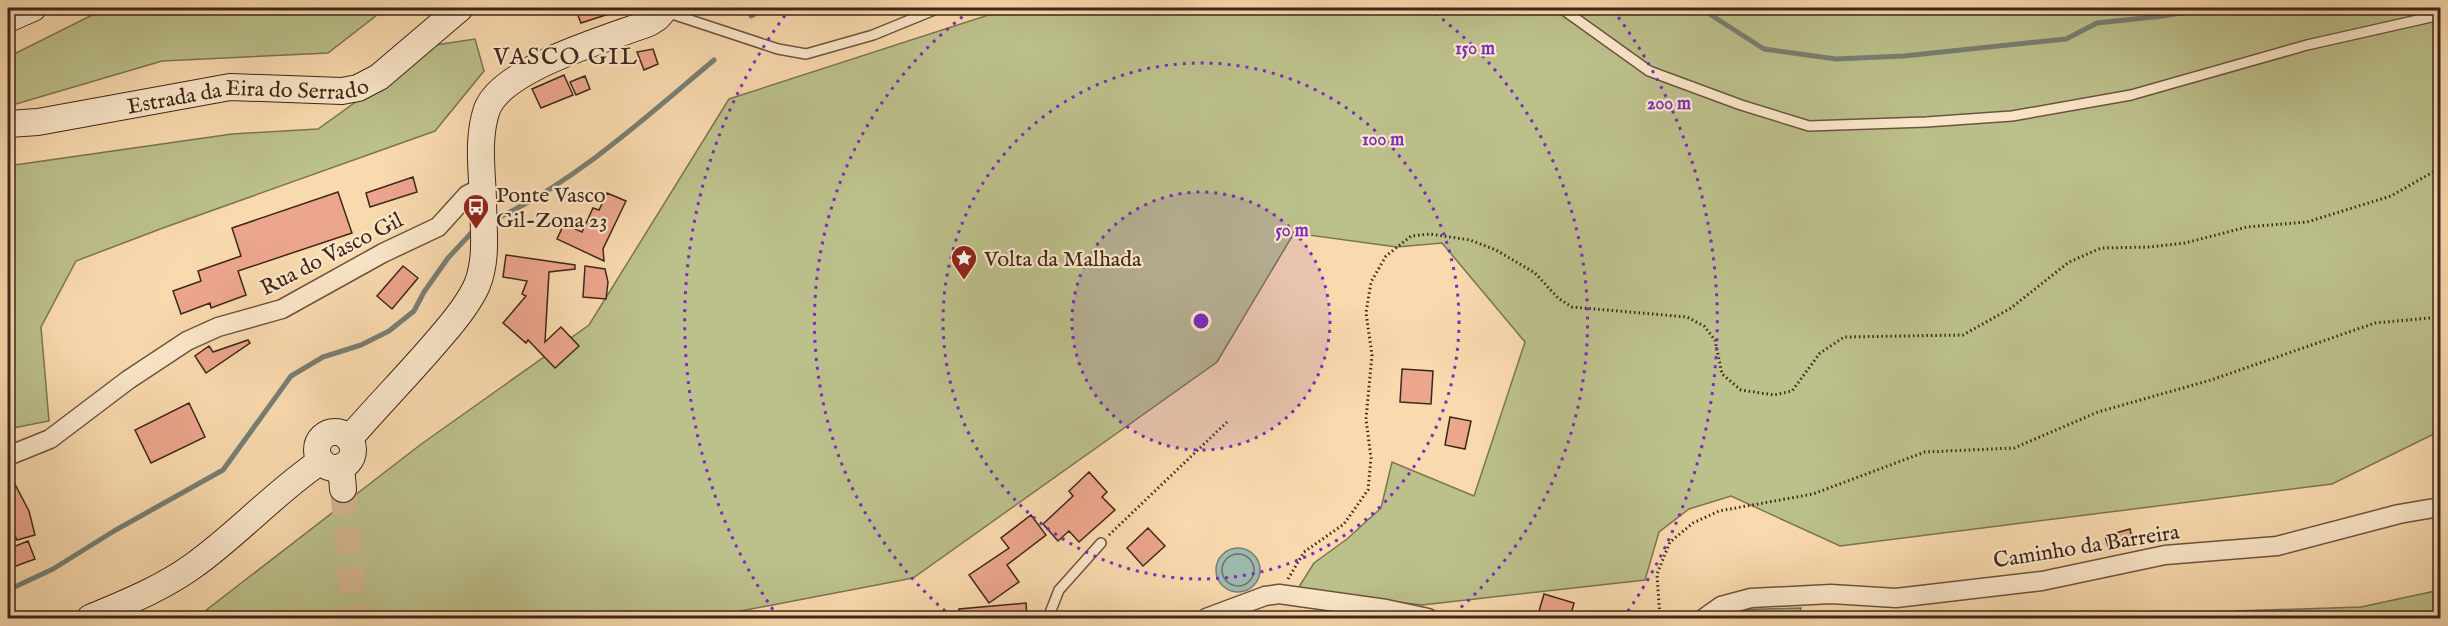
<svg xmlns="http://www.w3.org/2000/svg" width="2448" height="626" viewBox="0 0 2448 626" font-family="'IM FELL English',serif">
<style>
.green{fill:#bcc08b;stroke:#7d7453;stroke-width:1.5}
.water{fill:#9ebab0;stroke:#787f74;stroke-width:1.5}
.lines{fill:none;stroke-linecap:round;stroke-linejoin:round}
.shore{stroke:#6e7066;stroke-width:1.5}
.stream{stroke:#787f74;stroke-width:5}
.building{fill:#eda68e;stroke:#3e271b;stroke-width:1.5}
.secondary-tunnel{stroke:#d4b691;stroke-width:26;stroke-dasharray:26 13;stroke-linecap:butt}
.service-casing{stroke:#6d5440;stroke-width:12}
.minor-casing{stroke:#6d5440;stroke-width:21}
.secondary-casing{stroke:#3e271b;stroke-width:28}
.path{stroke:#3e271b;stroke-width:3;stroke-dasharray:1.5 3;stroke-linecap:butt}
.service{stroke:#fbe7ca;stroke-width:9}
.minor{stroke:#fbe7ca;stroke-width:18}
.secondary{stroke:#fbe7ca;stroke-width:26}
.ring{fill:none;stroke:#7b2cbf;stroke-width:3;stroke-dasharray:3 6}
.labels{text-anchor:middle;stroke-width:4.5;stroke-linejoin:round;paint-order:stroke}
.street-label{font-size:22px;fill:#3e271b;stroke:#fbe7ca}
.poi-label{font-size:22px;fill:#3e271b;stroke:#fbe7ca;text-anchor:start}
.neighbourhood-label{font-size:24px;letter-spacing:1.5px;fill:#3e271b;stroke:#fbe7ca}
.centre{fill:#7b2cbf;stroke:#fbe7ca;stroke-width:3}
.ring-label{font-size:18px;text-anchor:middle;font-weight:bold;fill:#7b2cbf;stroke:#fbe7ca;stroke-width:4.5;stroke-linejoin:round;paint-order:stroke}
</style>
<rect width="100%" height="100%" fill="#f9daae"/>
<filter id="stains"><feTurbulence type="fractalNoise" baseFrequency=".00333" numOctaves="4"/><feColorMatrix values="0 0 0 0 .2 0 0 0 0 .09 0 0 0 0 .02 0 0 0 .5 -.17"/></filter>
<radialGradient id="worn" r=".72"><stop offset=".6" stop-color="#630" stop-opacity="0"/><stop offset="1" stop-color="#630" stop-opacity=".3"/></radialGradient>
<path class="green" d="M106,8H386L328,53L162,61L16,104H8V57Z
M1010,8H2440V431L2332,484L1840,546L1731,496L1689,509L1659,532L1645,580L1422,605L1297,590L1314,563L1347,539L1381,508L1392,462L1474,496L1525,342L1442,243L1397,247L1294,233L1217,362L913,578L704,618H196L420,445L589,325L729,99Z
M475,39L484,71L435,131L163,228L76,261L41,327L49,421L8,429V166L232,134L318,129L435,45Z
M2440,590V618H2219L2235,611L2361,607Z
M1801,608L1798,618H1730L1731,610Z"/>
<path class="water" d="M1216 570a22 22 0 1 1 44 0a22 22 0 1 1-44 0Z"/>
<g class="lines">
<path class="shore" d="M1222 570a16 16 0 1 1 32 0a16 16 0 1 1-32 0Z"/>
<path class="stream" d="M1700,8L1764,49L1836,59L1904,56L2066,39L2097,23L2163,16L2210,8
M751,16L767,8
M492,221C575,182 644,119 714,60
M8,590L53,569L114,531L223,470L291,376L323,357L361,345L389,331L414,311L424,292L448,258L476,228"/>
</g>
<path class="building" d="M575,8H620L621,10L581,23Z
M653,49L658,64L644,70L637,52Z
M564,75L573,95L541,108L532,89Z
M585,76L590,89L576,95L570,82Z
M413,177L417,192L370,207L366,193Z
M338,192L352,233L238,271L246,295L211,308L210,303L181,314L173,291L201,281L198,271L241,256L232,228Z
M607,193L626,201L603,249L604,261L557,239L564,224L582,232L593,208L599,210Z
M506,255L575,265V269L549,272L545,342L561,327L579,346L555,368L528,340L526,343L503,323L526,296L522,294L527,281L503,277Z
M403,266L418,278L392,309L377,296Z
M585,266L605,269L608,282L606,299L583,297Z
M248,340L250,343L206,373L195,356L209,346L213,352Z
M1402,369L1433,371L1431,404L1400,402Z
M189,403L205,437L151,463L135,430Z
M1450,417L1471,421L1465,449L1445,445Z
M8,471L29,511L35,535L17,540L8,522Z
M1089,472L1107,492L1102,497L1115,510L1079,542L1069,531L1058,541L1043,524L1073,496L1069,491Z
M1031,515L1046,535L1007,565L1019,582L989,603L969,575L1009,548L1001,538Z
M1148,528L1165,546L1143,566L1127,548Z
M2130,529L2133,543L2109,549L2105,536Z
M28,541L35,559L8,569V549Z
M1544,594L1574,603L1570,618H1537Z
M1026,603L1027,618H960L959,609Z"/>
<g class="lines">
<path class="secondary-tunnel" d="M343,489L355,618"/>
<g class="service-casing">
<path id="service" d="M1561,8L1649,71L1741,105L1809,126L1926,122L2012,116L2131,95L2307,45L2440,15
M666,12L778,49L806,54L873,35L939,8
M1048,618L1059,590L1101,543"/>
</g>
<g class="minor-casing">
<path id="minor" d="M8,456L50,439L128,380L187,341L218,327L282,309L383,253L438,227L467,195L483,187
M1206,618L1265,596L1279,594L1386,609L1428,618
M1704,618L1721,606L1751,598L1831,594L1896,598L2042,581L2165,555L2277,546L2399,514L2440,507"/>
</g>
<g class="secondary-casing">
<g id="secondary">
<path d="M8,19L33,8"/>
<path id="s1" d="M8,124L38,122L230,87L342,91L358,88L379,77L460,8"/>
<circle cx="335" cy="450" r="18"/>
<path d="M349,439C380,403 413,370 443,334C456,319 469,303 477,285C488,258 483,228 483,199C482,170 477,138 487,109C503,68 609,38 649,23L657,18L666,8"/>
<path d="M341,467L343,489"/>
<path d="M90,618C125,603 161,589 193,566C238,534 275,492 321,461"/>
</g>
</g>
<path class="path" d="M1109,535L1227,422
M1288,579L1304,552L1344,524L1368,490L1371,458L1366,419L1372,355L1366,313L1371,282L1386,256L1411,236L1430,234L1470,240L1496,250L1535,273L1558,298L1572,307L1687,317L1704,326L1715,340L1722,374L1741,390L1774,395L1792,391L1820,353L1844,337L1963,335L2011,308L2069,262L2101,248L2150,247L2185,243L2247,227L2307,222L2391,196L2440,168
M1660,618L1657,574L1670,542L1693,523L1719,511L1813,494L1925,452L2014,448L2098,412L2211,380L2375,323L2440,317
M1826,618L1827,611"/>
<use href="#service" class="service"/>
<use href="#minor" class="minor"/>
<use href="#secondary" class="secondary"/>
</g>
<circle cx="1201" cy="321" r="129" fill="#7b2cbf" fill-opacity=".12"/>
<g class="ring">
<circle cx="1201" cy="321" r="129"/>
<circle cx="1201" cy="321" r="258"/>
<path d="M952 617A387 387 0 0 1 974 8M1428 8A387 387 0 0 1 1450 617"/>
<path d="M778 617A516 516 0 0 1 789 10M1613 10A516 516 0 0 1 1624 617"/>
</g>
<defs>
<g id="bus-pin" transform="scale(1.35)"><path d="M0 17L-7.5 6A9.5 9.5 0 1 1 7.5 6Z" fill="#8f2418" stroke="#fbe7ca"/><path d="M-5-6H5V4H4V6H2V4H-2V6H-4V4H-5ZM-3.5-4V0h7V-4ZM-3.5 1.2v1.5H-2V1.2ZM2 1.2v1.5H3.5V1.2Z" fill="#fff"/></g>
<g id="sight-pin" transform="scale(1.35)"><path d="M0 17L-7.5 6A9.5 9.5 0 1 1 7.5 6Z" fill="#8f2418" stroke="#fbe7ca"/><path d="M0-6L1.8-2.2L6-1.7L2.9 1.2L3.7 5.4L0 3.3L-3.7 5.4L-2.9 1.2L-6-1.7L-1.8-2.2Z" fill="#fff"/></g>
</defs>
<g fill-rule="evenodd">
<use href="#bus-pin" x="476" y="207"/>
<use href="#sight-pin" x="964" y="258"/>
</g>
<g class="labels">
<g class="street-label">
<text dy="8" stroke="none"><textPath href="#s1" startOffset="242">Estrada da Eira do Serrado</textPath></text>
<text transform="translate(331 253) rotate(-27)" y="8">Rua do Vasco Gil</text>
<text transform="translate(2086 545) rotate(-9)" y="8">Caminho da Barreira</text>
</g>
<g class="poi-label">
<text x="496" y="202">Ponte Vasco<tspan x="496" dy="25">Gil-Zona 23</tspan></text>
<text x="984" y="266">Volta da Malhada</text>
</g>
<g class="neighbourhood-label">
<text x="566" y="64">VASCO GIL</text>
</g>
</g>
<circle cx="1201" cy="321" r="9" class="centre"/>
<g class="ring-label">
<text x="1475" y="54">150 m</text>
<text x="1669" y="109">200 m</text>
<text x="1383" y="145">100 m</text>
<text x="1292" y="236">50 m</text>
</g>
<rect width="2448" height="626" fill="none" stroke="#f9daae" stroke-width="30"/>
<rect x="9" y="9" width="2430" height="608" fill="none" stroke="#3e271b" stroke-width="3"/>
<rect x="15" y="15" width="2418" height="596" fill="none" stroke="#3e271b" stroke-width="1.5"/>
<rect width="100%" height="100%" filter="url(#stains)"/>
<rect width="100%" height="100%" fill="url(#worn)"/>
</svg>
